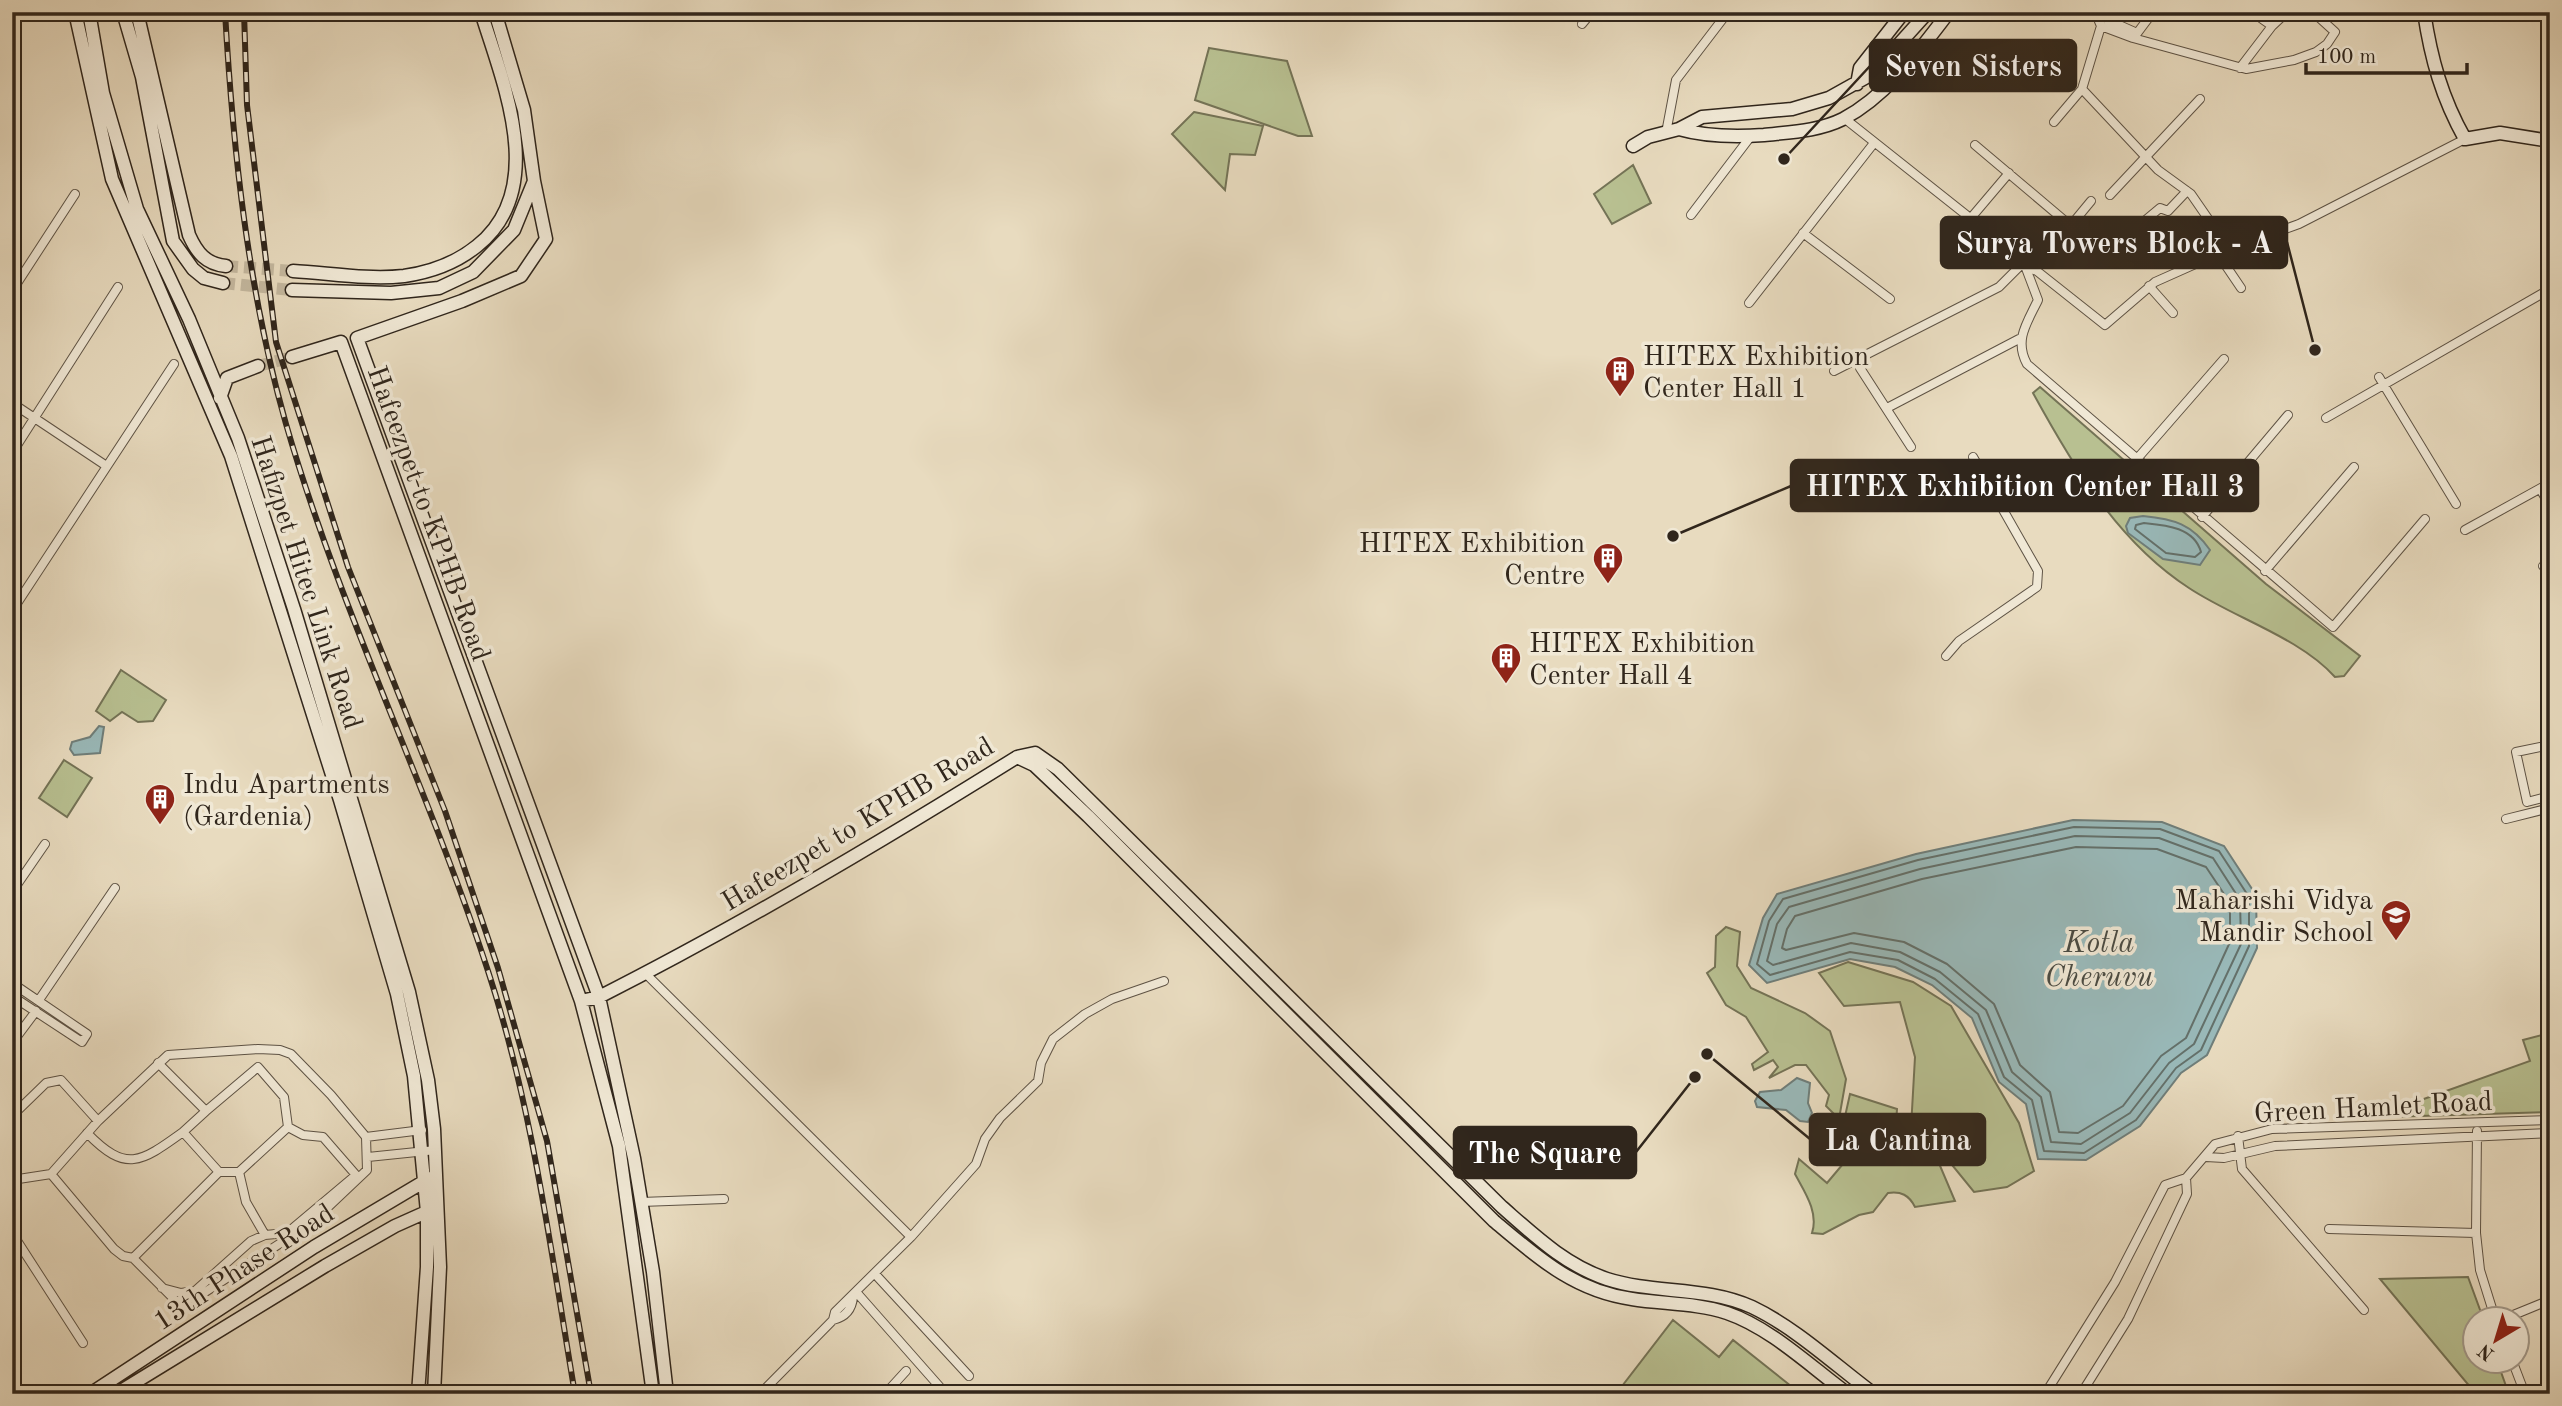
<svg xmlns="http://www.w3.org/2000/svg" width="2562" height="1406" viewBox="0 0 2562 1406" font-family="'Old Standard TT',serif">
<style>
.green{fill:#b8c091;stroke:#747356;stroke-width:2}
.water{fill:#99b9b9;stroke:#6f7e7a;stroke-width:2}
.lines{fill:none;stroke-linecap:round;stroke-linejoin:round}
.shore{stroke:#64706a;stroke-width:2}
.secondary-tunnel{stroke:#c3b79e;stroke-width:12;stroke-dasharray:12 6;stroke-linecap:butt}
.street-casing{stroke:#5e5345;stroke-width:10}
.secondary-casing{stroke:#30261c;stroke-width:15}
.street{stroke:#f0e8d5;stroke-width:8}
.secondary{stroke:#f0e8d5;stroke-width:12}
.rail-casing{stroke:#30261c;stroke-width:6}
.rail{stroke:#f0e8d5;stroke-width:3.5;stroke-dasharray:10;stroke-linecap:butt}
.labels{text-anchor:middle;stroke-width:7;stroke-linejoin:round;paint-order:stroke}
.poi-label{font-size:28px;fill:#30261c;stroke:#f0e8d5;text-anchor:start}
.street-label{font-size:28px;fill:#30261c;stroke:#f0e8d5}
.water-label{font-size:30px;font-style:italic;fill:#4a4b43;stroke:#f0e8d5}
.leader{fill:none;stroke:#30261c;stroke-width:2.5}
.callout-dot{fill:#30261c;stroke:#f0e8d5;stroke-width:2.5}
.callout{fill:#30261c;stroke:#30261c;stroke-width:2.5}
.callout-label{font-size:30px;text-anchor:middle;font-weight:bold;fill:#fff}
</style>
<rect width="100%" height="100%" fill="#e8dbbf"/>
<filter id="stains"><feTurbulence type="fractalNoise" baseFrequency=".00286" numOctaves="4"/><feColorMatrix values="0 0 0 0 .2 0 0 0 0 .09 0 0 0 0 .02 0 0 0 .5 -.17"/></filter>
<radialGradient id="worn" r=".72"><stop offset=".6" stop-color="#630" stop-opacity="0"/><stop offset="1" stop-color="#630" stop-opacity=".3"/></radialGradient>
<path class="green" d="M1209,48L1287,61L1312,136H1298L1195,100Z
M1194,112L1263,126L1255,155L1230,154L1225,190L1172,134Z
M1633,165L1651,203L1612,224L1594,194Z
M2040,387L2266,584L2360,656L2344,676L2335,677C2299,637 2234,618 2189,588C2118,542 2073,466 2033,393Z
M121,670L166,700L153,721L138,722L122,712L110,721L96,711Z
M64,760L92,778L67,817L39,798Z
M1726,927L1740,932L1737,966L1751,988L1805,1013L1830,1031L1846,1079L1839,1119L1826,1106L1829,1095L1806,1065H1795L1769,1078L1778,1067L1773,1060L1754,1070L1752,1064L1768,1052L1746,1017L1726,1005L1707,973L1715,967L1716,936Z
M1848,962L1913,982L1951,1006L2019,1123L2034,1171L2007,1187L1974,1192L1944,1155L1911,1128L1915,1057L1900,1002L1844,1006L1819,973Z
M2550,1033V1112L2388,1117L2382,1114L2530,1061L2523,1040Z
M1850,1094L1897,1109L1895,1139L1938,1161L1955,1201L1915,1207C1909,1195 1901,1191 1888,1193L1873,1212L1859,1215L1823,1234L1812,1233C1819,1212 1804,1191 1795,1174L1799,1159L1827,1183L1848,1158L1838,1148Z
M2468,1277L2483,1318H2474V1360L2497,1361L2506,1386L2488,1394H2476L2380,1279Z
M1673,1320L1719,1357L1733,1340L1801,1394H1616Z"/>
<path class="water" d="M2143,516C2174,519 2192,524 2210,550L2200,565L2163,559L2128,533L2126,526L2130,518Z
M99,726L104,727L100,753L74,755L70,749L72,742L90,737Z
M2073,820L2162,822L2224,846L2256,895L2257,948L2207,1055L2181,1073L2140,1126L2086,1160L2038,1159L2026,1104L1999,1082L1972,1018L1932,985L1895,967L1850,959L1767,983L1749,965L1763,918L1777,894L1916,854Z
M1797,1078L1810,1083L1808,1103L1812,1113L1808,1122L1800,1121L1786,1110L1757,1107L1755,1101L1760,1092L1781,1090Z"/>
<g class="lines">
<path class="shore" d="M2144,523C2165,525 2194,527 2201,552L2195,557L2166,553L2135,529L2136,525Z
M2074,827L2160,829L2219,851L2249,897V946L2201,1050L2176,1068L2136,1120L2084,1153L2044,1151L2032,1100L2004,1077L1978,1014L1935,979L1898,960L1850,952L1770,975L1757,964L1769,921L1783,899L1918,860Z
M2075,836L2159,838L2213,858L2240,900L2241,944L2194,1044L2169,1063L2130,1113L2081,1144L2051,1142L2041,1097L2012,1072L1986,1010L1940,972L1900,952L1851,943L1773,965L1767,961L1777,924L1789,907L1920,869Z
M2076,847L2157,849L2206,867L2230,903V942L2186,1038L2161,1056L2123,1106L2078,1133L2059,1132L2050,1092L2020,1065L1994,1004L1947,964L1904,942L1854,933L1786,950L1782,948L1787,929L1795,916L1922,879Z"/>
<path class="secondary-tunnel" d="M226,266L293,271
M223,283L292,290
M258,366L292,357"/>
<g class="street-casing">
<path id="street" d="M2252,12L2272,26L2287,12
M2099,16L2137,33
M1582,24L1592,12
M2101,26L2133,38L2246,69L2294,60L2316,52L2327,44L2335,32L2313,12
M2135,36L2153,12
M2240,68L2272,26
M2082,89L2158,170L2191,194L2229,249
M1844,118L2105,325L2155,282L2229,249L2299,224L2465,139
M2054,122L2082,89L2101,26L2095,12
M1666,133L1676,80L1728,12
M1975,145L2071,226
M2110,195L2200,99
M1691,215L1751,136
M1970,219L2009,173
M2142,223L2160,208L2168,211L2187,191
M1803,233L1890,299
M2152,254L2208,220
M2218,254L2241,288
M2024,263L2038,300C2027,323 2014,340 2027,364L2333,627L2425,519
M2034,270L2091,201
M2149,286L2173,313
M12,291L75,194
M1749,303L1874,143
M1860,368L1911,447
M1834,371L1999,287L2024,262
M2379,377L2456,504
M12,403L105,465
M1887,408L2019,339
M2326,418L2550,289
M12,453L118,287
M2136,460L2224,359
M2540,489L2550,505
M2202,517L2288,415
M2465,530L2550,483
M2543,566L2550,562
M2265,571L2354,467
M12,611L174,364
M1946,656L1959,641L2037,587L2038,571L1973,457
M2550,745L2516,752L2527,802L2550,796
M2506,819L2550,808
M12,892L45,844
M646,974L911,1237
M12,983L87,1034L82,1042L12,996
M39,1000L115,888
M12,1043L36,1011
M258,1049L280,1050L291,1054L331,1095L366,1137L367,1170L310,1224L196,1298L176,1301L133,1258L123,1256L114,1249L51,1174L98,1121L168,1055Z
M158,1063L206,1111L183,1132L219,1172
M12,1116L46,1083L61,1080L98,1121
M2477,1131L2476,1233L2480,1270L2495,1318
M87,1133C126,1173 140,1163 183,1132
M2238,1136L2242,1169L2364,1310
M366,1137L422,1130
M368,1157L436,1150
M2206,1157L2224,1158L2275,1146L2550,1133
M239,1172L246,1202L265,1235
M12,1180L51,1174
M641,1202L724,1199
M2329,1229L2476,1233
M12,1233L83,1343
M133,1258L219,1172H239L288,1127
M875,1274L969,1376
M162,1288L181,1293L195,1291L251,1241L265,1235L287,1233L356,1175L323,1137L303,1135L288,1127L284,1097L258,1067L206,1111
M857,1293L946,1394
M2506,1318L2550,1300
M833,1320C845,1317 852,1309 853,1297
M2512,1360L2525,1394
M760,1394L833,1320L835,1312L911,1237L976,1164L985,1139L1000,1118L1038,1081L1041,1063L1053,1039L1085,1014L1112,999L1164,981
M885,1394L906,1371
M2045,1394L2115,1282L2165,1185L2186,1178L2215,1144L2272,1129L2550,1120
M2081,1394L2128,1319L2187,1194L2186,1178"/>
</g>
<g class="secondary-casing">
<path id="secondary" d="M75,12L112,179L231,456L340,800L397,994L414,1076L427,1212V1267L418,1394
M89,12L103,93L137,209L189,319L238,438L294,609L409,992L428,1080L434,1129L440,1267L434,1394
M123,12L142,77L173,241L193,269L204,278L223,283
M137,12L189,235C197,253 206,264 226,266
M2424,12C2431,59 2442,98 2465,139L2500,133L2550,141
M1857,84L1860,68L1904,12
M1679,129C1707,137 1735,137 1764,135C1791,132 1819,131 1843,119C1887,96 1919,51 1949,12
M1633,146L1648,137L1679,129L1702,117L1792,109L1829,98L1872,74L1928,12
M534,181L546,239L521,276L462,301L357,338L599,997L634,1158L653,1272L667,1394
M293,271C329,273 368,280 404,276C432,272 456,263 477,246C549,189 503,83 481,12
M292,290L391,293L439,288L473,272L514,230L534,181L524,110L495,12
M292,357L341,342L581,1001L619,1146L653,1394
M220,398L227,378L258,366
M1017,757L1034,765L1088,816L1494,1221C1537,1257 1574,1291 1632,1299C1663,1304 1697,1303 1727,1313C1771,1328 1811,1367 1848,1394
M581,1001L599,997C743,924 881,842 1017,757L1035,753L1058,769L1502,1207C1534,1235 1565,1265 1607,1279C1654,1294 1706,1286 1752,1307C1796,1328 1835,1365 1874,1394
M90,1394L314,1247L430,1178
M116,1394L325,1266L395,1226L433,1209"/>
</g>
<use href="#street" class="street"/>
<use href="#secondary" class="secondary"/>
<g class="rail-casing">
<path id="rail" d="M225,12C233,151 248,291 286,424C340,611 428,787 488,971C533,1108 551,1253 575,1394
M244,12L247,105L276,342L348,567L445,811L498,968L547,1141L591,1394"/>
</g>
<use href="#rail" class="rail"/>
</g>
<defs>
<g id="building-pin" transform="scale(1.575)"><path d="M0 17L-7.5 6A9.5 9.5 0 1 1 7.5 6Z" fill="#8f2418" stroke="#f0e8d5"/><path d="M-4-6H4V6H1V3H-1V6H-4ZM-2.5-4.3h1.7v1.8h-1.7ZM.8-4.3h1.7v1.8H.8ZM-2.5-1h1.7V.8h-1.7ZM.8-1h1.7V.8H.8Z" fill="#fff"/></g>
<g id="school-pin" transform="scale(1.575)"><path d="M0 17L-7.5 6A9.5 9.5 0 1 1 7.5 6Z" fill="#8f2418" stroke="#f0e8d5"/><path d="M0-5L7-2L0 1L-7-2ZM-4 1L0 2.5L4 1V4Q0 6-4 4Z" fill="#fff"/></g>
</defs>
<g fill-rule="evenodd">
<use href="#building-pin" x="1620" y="371"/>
<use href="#building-pin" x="1608" y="558"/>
<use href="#building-pin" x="1506" y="658"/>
<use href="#building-pin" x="160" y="799"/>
<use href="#school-pin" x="2396" y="915"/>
</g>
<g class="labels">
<g class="poi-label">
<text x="1643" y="365">HITEX Exhibition<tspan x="1643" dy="32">Center Hall 1</tspan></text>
<text x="1585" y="552" text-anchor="end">HITEX Exhibition<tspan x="1585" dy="32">Centre</tspan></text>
<text x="1529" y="652">HITEX Exhibition<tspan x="1529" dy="32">Center Hall 4</tspan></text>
<text x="183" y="793">Indu Apartments<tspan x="183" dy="32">(Gardenia)</tspan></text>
<text x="2373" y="909" text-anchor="end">Maharishi Vidya<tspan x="2373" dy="32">Mandir School</tspan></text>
</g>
<g class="street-label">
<text transform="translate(430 513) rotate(70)" y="10">Hafeezpet to KPHB Road</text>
<text transform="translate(308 582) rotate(72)" y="10">Hafizpet Hitec Link Road</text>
<text transform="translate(857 823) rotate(-31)" y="10">Hafeezpet to KPHB Road</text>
<text transform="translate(2373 1106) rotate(-3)" y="10">Green Hamlet Road</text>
<text transform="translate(243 1266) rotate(-33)" y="10">13th Phase Road</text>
</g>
<g class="water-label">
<text x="2099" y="952">Kotla<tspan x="2099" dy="34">Cheruvu</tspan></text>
</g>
</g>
<path class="leader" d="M1784 159L1870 66M2315 350L2287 242M1673 536L1791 486M1707 1054L1810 1139M1695 1077L1636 1152"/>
<g class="callout-dot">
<circle cx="1784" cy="159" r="7"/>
<circle cx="2315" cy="350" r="7"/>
<circle cx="1673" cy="536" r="7"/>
<circle cx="1707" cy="1054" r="7"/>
<circle cx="1695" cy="1077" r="7"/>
</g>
<g class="callout">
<rect x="1870" y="40" width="206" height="51" rx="7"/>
<rect x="1941" y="217" width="346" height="51" rx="7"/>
<rect x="1791" y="460" width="467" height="51" rx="7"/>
<rect x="1810" y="1114" width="175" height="51" rx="7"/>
<rect x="1454" y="1127" width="182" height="51" rx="7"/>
</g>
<g class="callout-label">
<text x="1973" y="76">Seven Sisters</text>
<text x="2114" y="253">Surya Towers Block - A</text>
<text x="2025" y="496">HITEX Exhibition Center Hall 3</text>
<text x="1898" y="1150">La Cantina</text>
<text x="1545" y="1163">The Square</text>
</g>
<rect width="2562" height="1406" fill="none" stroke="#e8dbbf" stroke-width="42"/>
<rect x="14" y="14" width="2534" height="1378" fill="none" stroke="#30261c" stroke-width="3.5"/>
<rect x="21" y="21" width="2520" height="1364" fill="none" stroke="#30261c" stroke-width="2"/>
<g transform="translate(2496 1340) rotate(218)"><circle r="33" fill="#f0e8d5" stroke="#a39a8b" stroke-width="2"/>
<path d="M0-5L12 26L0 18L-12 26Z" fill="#8f2418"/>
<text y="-10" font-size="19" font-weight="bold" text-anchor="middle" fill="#30261c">N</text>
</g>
<path d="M2306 63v10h161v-10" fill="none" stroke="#30261c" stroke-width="3.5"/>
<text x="2317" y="63" font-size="21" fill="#30261c" stroke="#f0e8d5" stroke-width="5" paint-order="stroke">100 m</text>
<rect width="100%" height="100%" filter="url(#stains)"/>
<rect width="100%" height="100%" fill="url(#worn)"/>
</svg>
